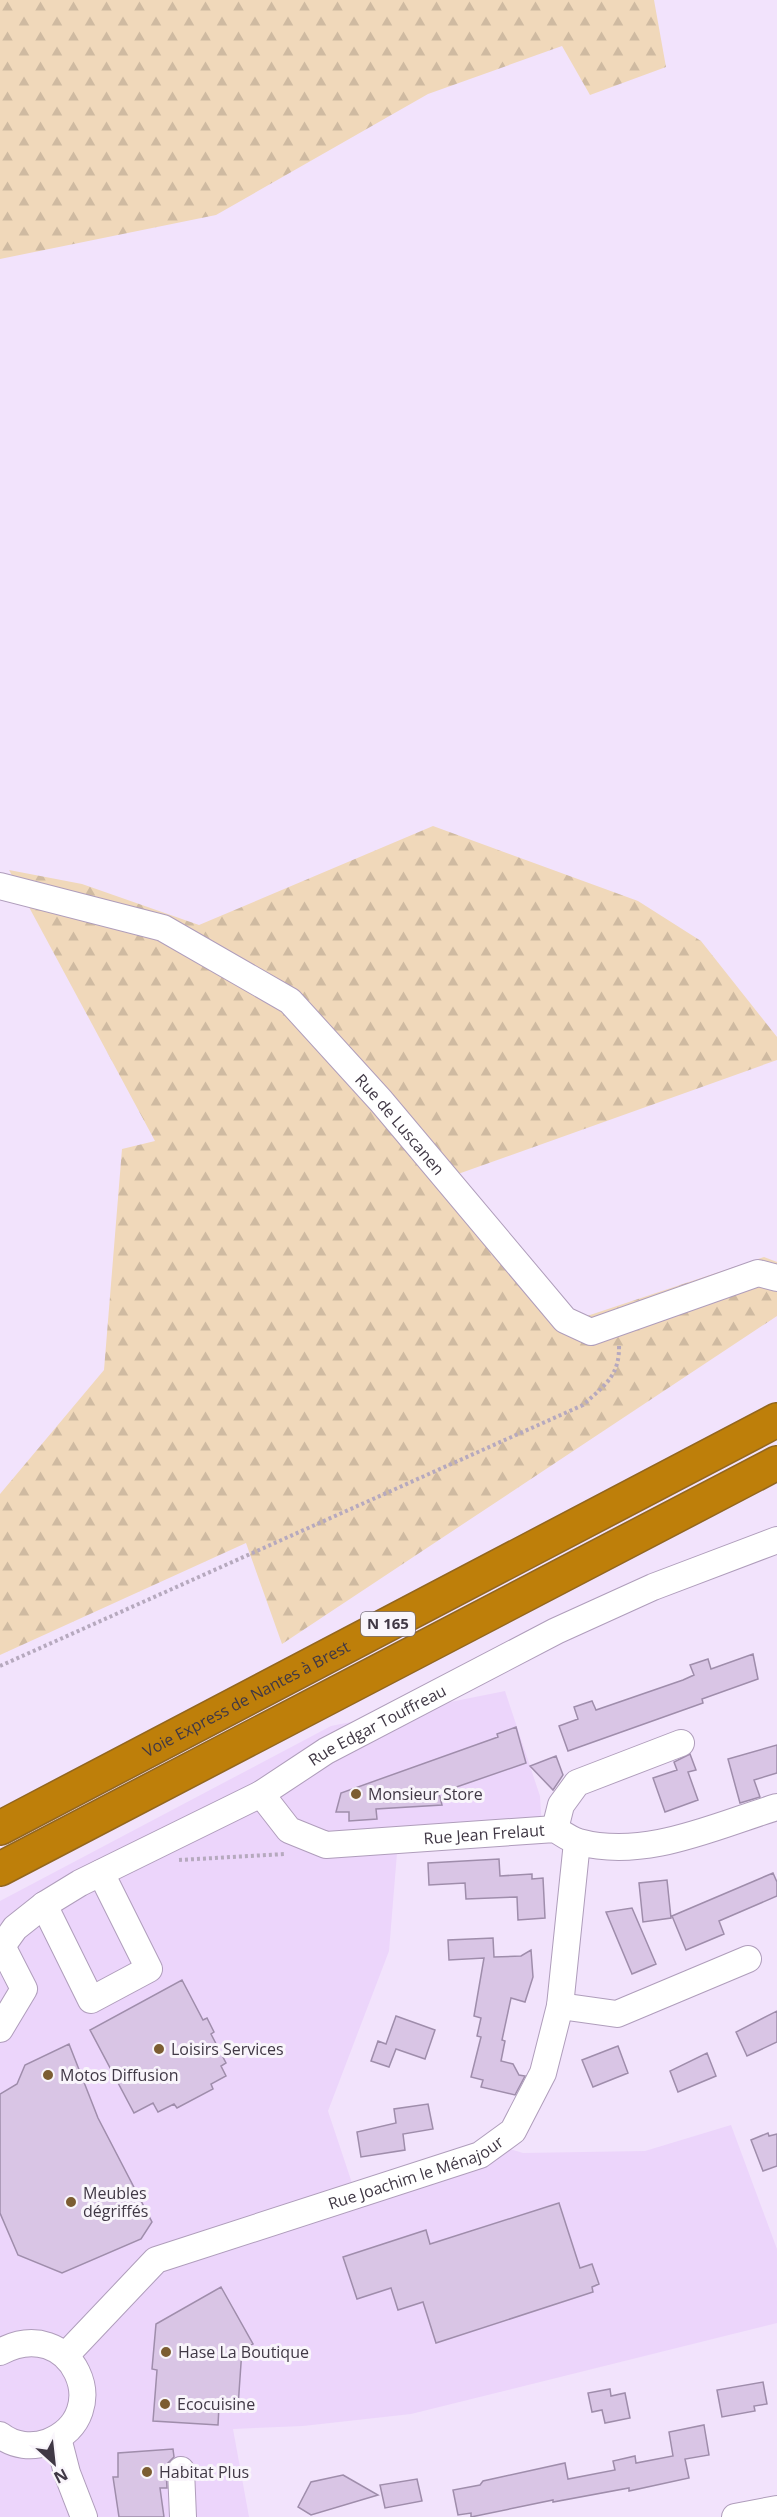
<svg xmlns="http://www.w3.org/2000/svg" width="777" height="2517" viewBox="0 0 777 2517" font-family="'Open Sans',sans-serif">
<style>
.built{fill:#ecd5fb}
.forest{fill:url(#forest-firs)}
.building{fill:#d9c5e5;stroke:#9f8dab;stroke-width:1.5}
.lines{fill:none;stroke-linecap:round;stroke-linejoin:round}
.minor-casing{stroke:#af9dbb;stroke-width:28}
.highway-casing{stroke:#92661f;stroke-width:36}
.path{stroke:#b6a9be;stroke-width:4;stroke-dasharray:3 3;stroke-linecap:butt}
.minor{stroke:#fff;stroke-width:26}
.highway{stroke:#be7f0a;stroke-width:33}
.poi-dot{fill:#7c5d32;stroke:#f9f5fb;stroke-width:2}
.labels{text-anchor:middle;stroke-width:6;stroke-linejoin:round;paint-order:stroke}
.shield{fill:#f9f5fb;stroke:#78717c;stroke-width:1.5}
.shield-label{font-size:15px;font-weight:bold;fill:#403845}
.street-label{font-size:16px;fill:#403845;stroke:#f9f5fb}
.poi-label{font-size:16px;fill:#403845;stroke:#f9f5fb;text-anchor:start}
</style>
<defs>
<pattern id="forest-firs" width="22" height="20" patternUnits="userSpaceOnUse" patternTransform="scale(1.5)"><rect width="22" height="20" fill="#f0d8ba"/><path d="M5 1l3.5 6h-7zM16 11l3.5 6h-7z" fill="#cfbaa1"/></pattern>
</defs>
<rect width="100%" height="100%" fill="#f2e3fc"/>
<path class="built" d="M505,1691L540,1796L543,1844L397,1853L389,1951L328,2111L353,2186L482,2141L523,2153L645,2151L731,2125L777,2249V2323L411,2414L303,2426L233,2429L249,2517H0V1901L331,1726Z"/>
<path class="forest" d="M0,0H654L666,67L590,95L562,46L428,94L216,215L0,259Z
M433,826L638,901L701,941L777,1037V1060L458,1174L566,1305L587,1316L764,1257L777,1262V1316L282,1644L246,1543L0,1655V1494L104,1370L122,1149L155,1141L9,870L82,884L199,925Z"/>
<path class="building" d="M753,1654L758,1679L702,1699L703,1703L568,1751L559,1726L578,1719L574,1707L592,1701L596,1710L683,1680L694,1675L690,1665L708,1659L711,1669Z
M516,1727L526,1763L439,1793L442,1805L376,1809L377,1819L349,1821V1812H336L341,1793L498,1737L497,1734Z
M777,1745V1773L754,1780L760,1797L740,1803L728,1759Z
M690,1754L696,1770L688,1772L698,1800L665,1812L653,1778L677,1770L674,1762Z
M556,1756L563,1775L553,1790L530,1766Z
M499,1859L500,1876L532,1874V1879L543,1878L545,1918L518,1920L517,1897L466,1899L465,1883L429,1885L428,1863Z
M773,1873L777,1882V1896L719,1921L724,1934L686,1950L672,1916Z
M667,1880L671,1918L643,1922L639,1883Z
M632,1908L656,1964L632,1974L606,1912Z
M493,1938L494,1957L521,1956L531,1950L533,1977L525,2002L511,1998L502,2040L505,2041L501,2061L513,2064L519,2075L525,2076L515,2095L481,2087L483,2080L471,2077L481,2037L477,2036L481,2018L474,2016L484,1958L449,1960L448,1940Z
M182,1980L203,2020L207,2018L214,2032L211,2034L226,2063L221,2066L226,2076L211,2084L213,2089L177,2108L174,2104L158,2112L153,2103L134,2113L90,2030Z
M777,2011V2042L747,2056L736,2032Z
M396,2016L435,2030L425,2059L396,2049L389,2067L371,2061L378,2041L386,2044Z
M69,2044L98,2118L152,2222L141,2239L62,2273L18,2255L0,2213V2094L17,2084L25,2065Z
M618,2046L628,2073L593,2087L582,2060Z
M707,2053L716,2076L678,2092L670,2071Z
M428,2104L433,2129L403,2134L405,2150L361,2157L357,2132L396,2123L394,2109Z
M768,2133L769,2136L777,2134V2166L763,2171L751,2140Z
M559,2203L580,2268L592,2264L599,2284L592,2287L593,2292L436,2343L423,2302L398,2310L391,2288L357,2299L343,2257L426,2230L430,2244Z
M221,2287L253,2344L242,2349L238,2407L219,2406L218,2425L153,2421L157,2370L152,2369L156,2324Z
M763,2382L767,2404L754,2406L755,2411L722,2417L717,2390Z
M610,2389L611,2396L625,2393L630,2418L605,2423L602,2410L592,2412L588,2393Z
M704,2425L709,2455L685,2459L689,2478L629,2491V2488L553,2502V2500L471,2517V2513L458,2515L453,2490L480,2485L483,2481L565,2463L568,2479L615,2470L613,2461L635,2456L636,2463L673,2456L669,2432Z
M173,2449L174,2457L168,2463L166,2470L167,2488H160L164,2517H119L113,2477H118V2453Z
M343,2475L378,2495L311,2515L298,2507L311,2482Z
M417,2479L422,2501L385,2508L380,2485Z"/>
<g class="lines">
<g class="minor-casing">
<g id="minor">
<path id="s1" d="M0,886L163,928L290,1001L381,1101L565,1320L591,1332L758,1273L777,1278"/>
<path id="s2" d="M261,1794L289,1830L326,1845L555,1829C563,1834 571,1840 579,1842C645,1860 715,1826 777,1807"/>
<path d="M555,1829L561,1805L577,1783L681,1743"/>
<path d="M44,1905L91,2000L149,1969L101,1873"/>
<path id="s3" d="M0,1949L15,1928L44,1905L80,1883L261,1794L326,1751L556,1631L653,1587L777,1540"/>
<path d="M560,2006L617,2014L748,1959"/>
<path d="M0,2029L24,1989L2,1946"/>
<path d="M0,2352C72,2313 117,2415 48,2442C32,2448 14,2446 0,2435"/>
<path id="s4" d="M66,2355L156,2260L480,2155L513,2131L543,2073L560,2006L577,1842"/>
<path d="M58,2438L67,2473L84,2517"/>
<path d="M181,2470L183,2517"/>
<path d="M735,2517L777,2509"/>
</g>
</g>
<g class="highway-casing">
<g id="highway">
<path id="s5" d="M0,1828L777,1420"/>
<path d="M0,1869L777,1463"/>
</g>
</g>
<path class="path" d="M0,1666L583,1405C605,1385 620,1376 619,1344
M179,1860L285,1854"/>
<use href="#minor" class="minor"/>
<use href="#highway" class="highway"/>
</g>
<g class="poi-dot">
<circle cx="356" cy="1794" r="6"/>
<circle cx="159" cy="2049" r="6"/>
<circle cx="48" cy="2075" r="6"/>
<circle cx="71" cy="2202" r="6"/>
<circle cx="166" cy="2352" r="6"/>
<circle cx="165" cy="2404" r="6"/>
<circle cx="147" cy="2472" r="6"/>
</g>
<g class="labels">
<rect class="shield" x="361" y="1612" width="54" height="24" rx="4.5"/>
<g class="shield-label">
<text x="388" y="1629">N 165</text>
</g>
<g class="street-label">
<text dy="6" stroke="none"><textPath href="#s1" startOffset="480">Rue de Luscanen</textPath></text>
<text dy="6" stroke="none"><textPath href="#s5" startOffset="278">Voie Express de Nantes à Brest</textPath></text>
<text dy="6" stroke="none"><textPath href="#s3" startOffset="442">Rue Edgar Touffreau</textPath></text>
<text dy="6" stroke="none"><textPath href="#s2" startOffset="244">Rue Jean Frelaut</textPath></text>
<text dy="6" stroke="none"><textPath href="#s4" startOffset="405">Rue Joachim le Ménajour</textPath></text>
</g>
<g class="poi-label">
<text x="368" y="1800">Monsieur Store</text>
<text x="171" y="2055">Loisirs Services</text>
<text x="60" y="2081">Motos Diffusion</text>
<text x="83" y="2199">Meubles<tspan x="83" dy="18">dégriffés</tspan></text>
<text x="178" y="2358">Hase La Boutique</text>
<text x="177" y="2410">Ecocuisine</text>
<text x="159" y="2478">Habitat Plus</text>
</g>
</g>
<g transform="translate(54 2463) rotate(153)" stroke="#f9f5fb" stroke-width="4.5" paint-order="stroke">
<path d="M0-4.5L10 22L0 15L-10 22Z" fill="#403845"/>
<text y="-9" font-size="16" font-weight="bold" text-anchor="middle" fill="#403845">N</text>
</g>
</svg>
